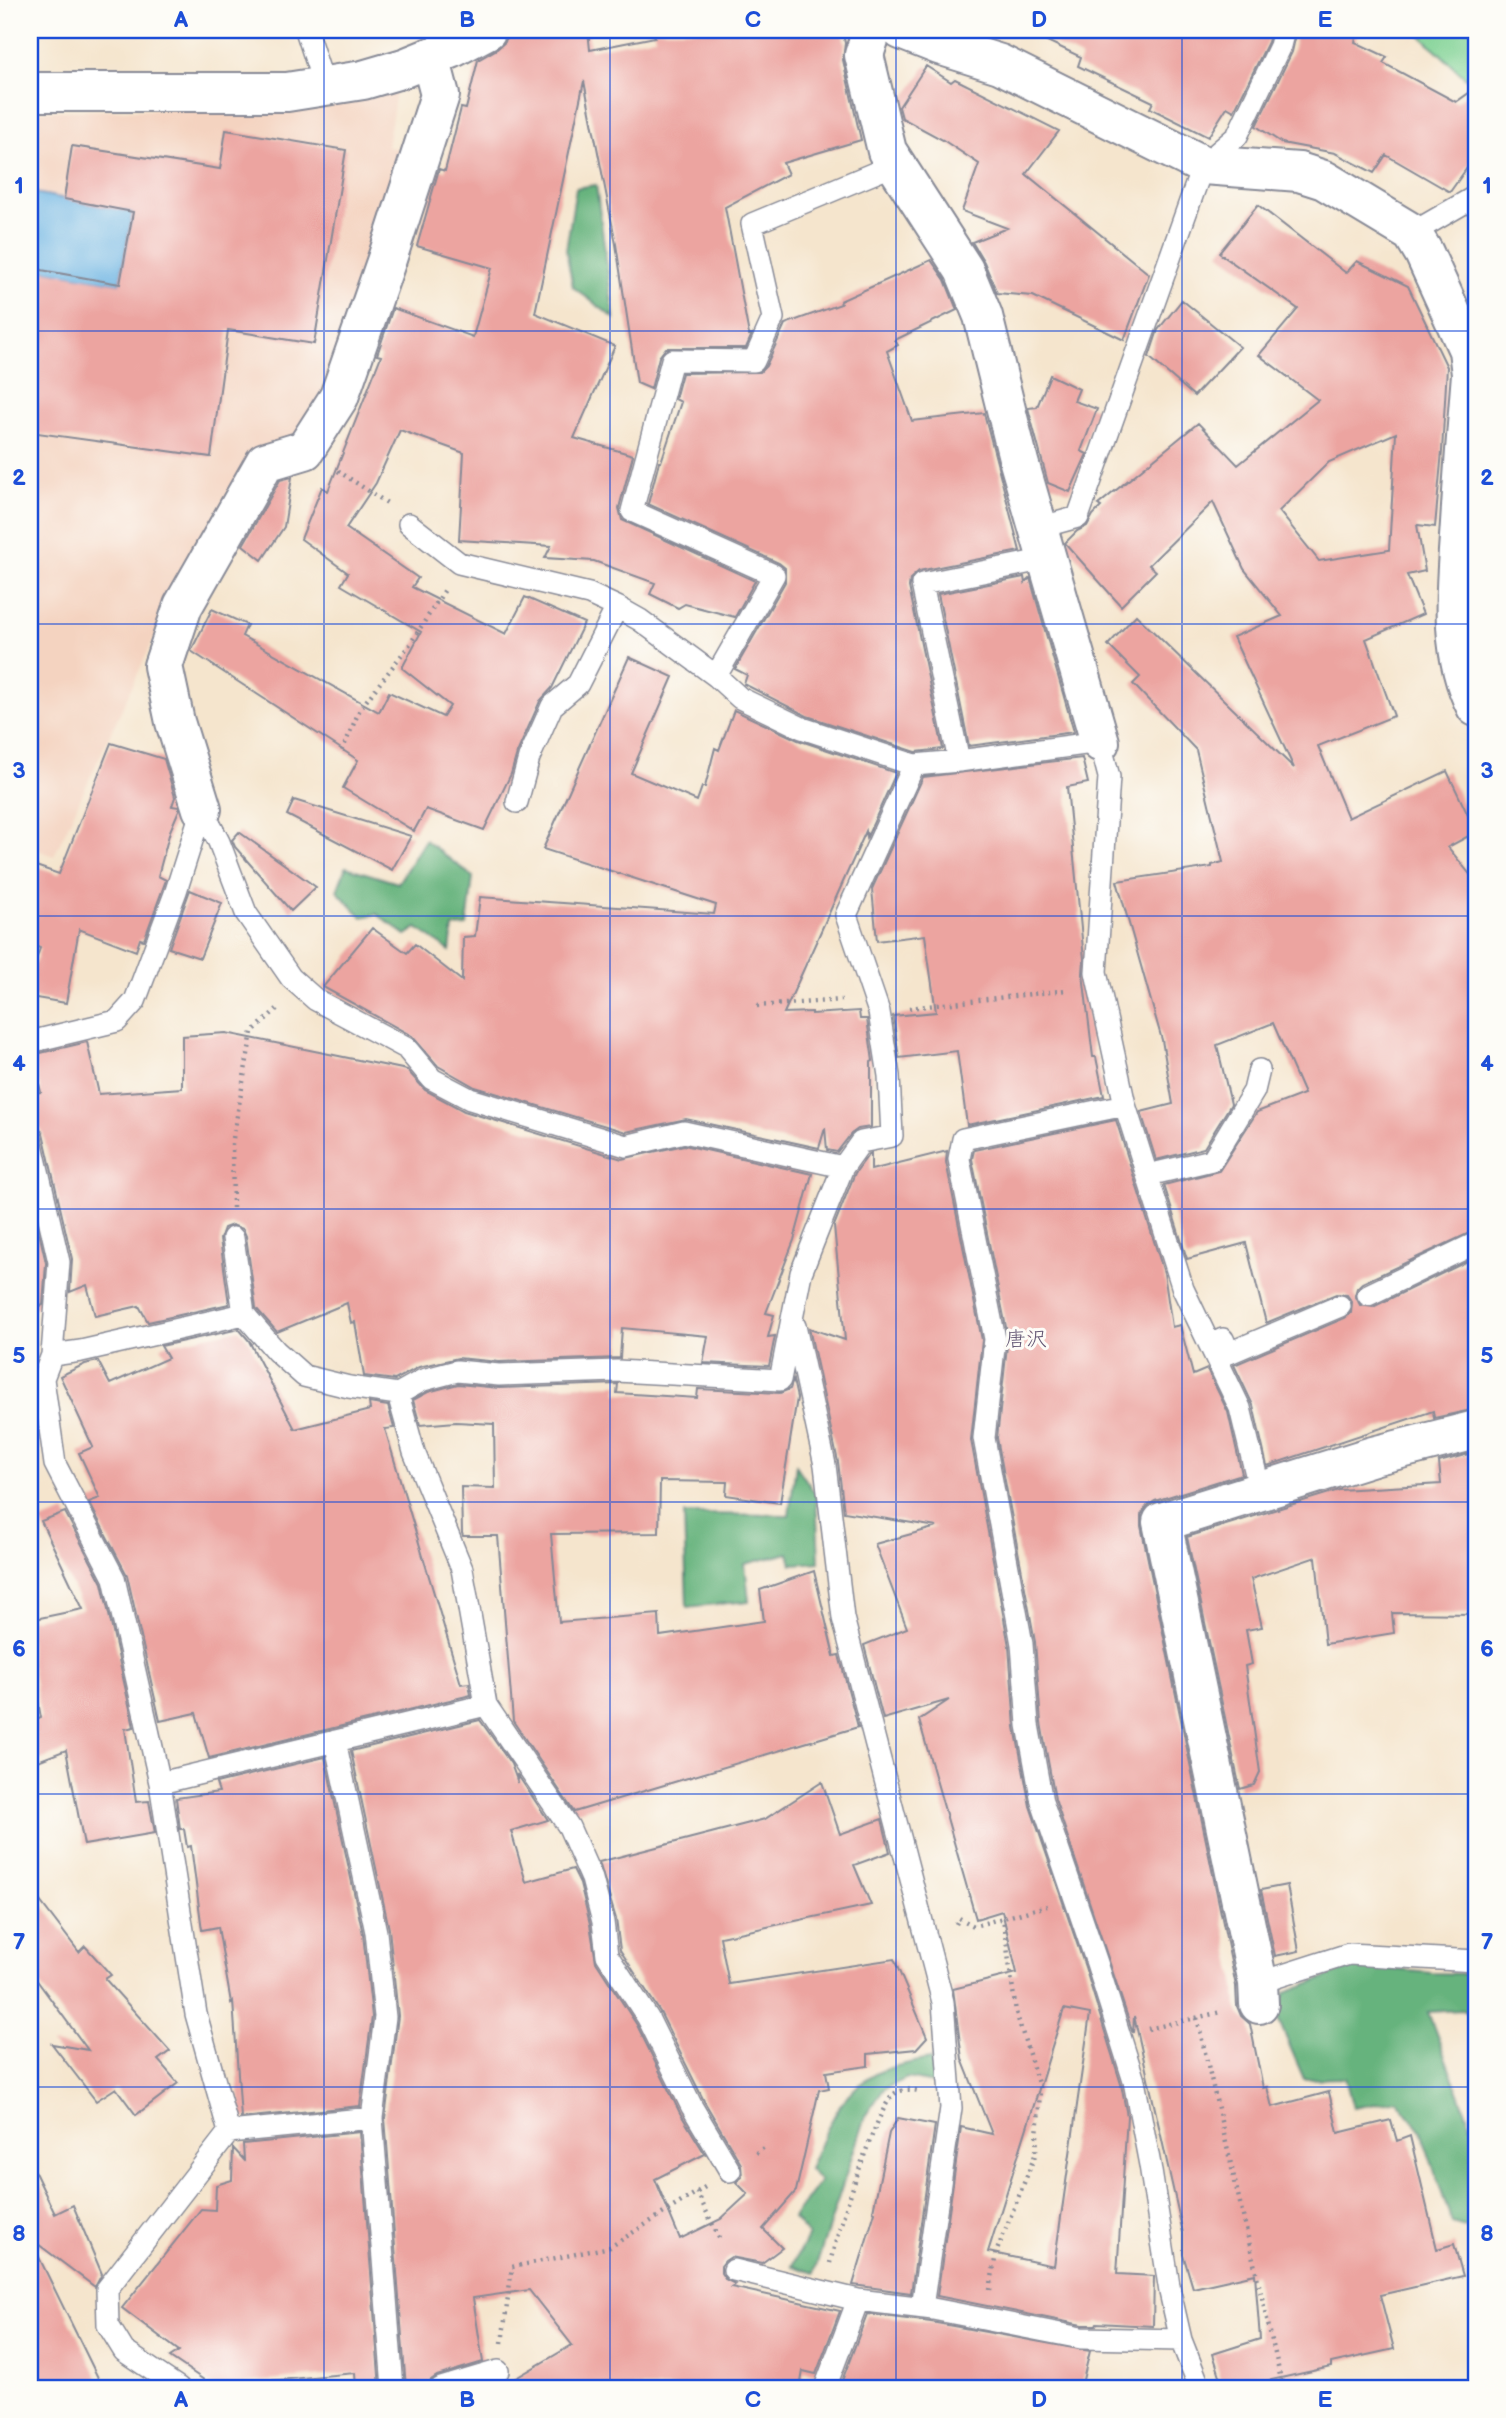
<svg xmlns="http://www.w3.org/2000/svg" width="1506" height="2418" viewBox="0 0 1506 2418" font-family="'Balsamiq Sans','Klee One',sans-serif">
<style>
.built{fill:#f4d3c0}
.green{fill:#7ed193;stroke:#4c8078;stroke-width:2}
.forest{fill:#66b37d;stroke:#40716e;stroke-width:2}
.water{fill:#6bb3e3;stroke:#4371a0;stroke-width:2}
.building{fill:#eca4a0;fill-rule:evenodd}
.lines{fill:none;stroke-linecap:round;stroke-linejoin:round}
.service-casing{stroke:#888a96;stroke-width:24}
.minor-casing{stroke:#888a96;stroke-width:42}
.path{stroke:#888a96;stroke-width:4.5;stroke-dasharray:2 5;stroke-linecap:butt}
.service{stroke:#fff;stroke-width:21}
.minor{stroke:#fff;stroke-width:38}
.grid{fill:none;stroke:#1d4ed8;stroke-width:2;stroke-opacity:0.55}
.labels{text-anchor:middle;stroke-width:6;stroke-linejoin:round;paint-order:stroke}
.neighbourhood-label{font-size:21px;fill:#645875;stroke:#fdfcf7}
.neatline{fill:none;stroke:#1d4ed8;stroke-width:2.5}
.grid-label{font-size:23px;text-anchor:middle;font-weight:bold;fill:#1d4ed8}
</style>
<rect width="100%" height="100%" fill="#fdfcf7"/>
<filter id="ink" filterUnits="userSpaceOnUse"><feTurbulence type="fractalNoise" baseFrequency=".0143" numOctaves="2"/><feDisplacementMap in="SourceGraphic" scale="14" xChannelSelector="R" yChannelSelector="G"/><feConvolveMatrix kernelMatrix="1 2 1 2 8 2 1 2 1" color-interpolation-filters="sRGB"/></filter>
<filter id="wash" filterUnits="userSpaceOnUse"><feTurbulence type="fractalNoise" baseFrequency=".00686" numOctaves="4" result="noise"/><feDisplacementMap in="SourceGraphic" scale="28" xChannelSelector="R" yChannelSelector="G"/><feGaussianBlur stdDeviation="1.57" result="paint"/><feColorMatrix in="noise" values="0 0 0 0 0 0 0 0 0 0 0 0 0 0 0 0 0 1.4 0 .05"/><feComposite in="paint" operator="in"/></filter>
<g filter="url(#wash)">
<rect width="100%" height="100%" fill="#f5e5cd"/>
<path class="built" d="M397,86L387,147L416,151L307,432L203,532L54,856L30,847V111L161,110Z"/>
<path class="green" d="M1415,30H1476V75L1467,79Z"/>
<path class="forest" d="M596,185L614,318L573,287L566,250L576,188Z
M425,840L473,877L467,926L453,927L450,951L417,928L406,935L377,914L362,917L337,891L346,867L398,883Z
M796,1465L816,1495L819,1562L792,1564L789,1553L745,1564L749,1601L687,1607L684,1514L789,1515Z
M1357,1966L1432,1973L1476,1974V2016L1462,2010L1428,2012L1476,2139V2254L1468,2228L1452,2223L1421,2131L1397,2100L1353,2108L1345,2078L1304,2079L1276,2014L1285,1992Z
M930,2059L939,2084L907,2078L884,2089L865,2116L814,2273L792,2266L808,2235L793,2218L820,2181L809,2169C828,2128 840,2086 887,2069C901,2064 916,2062 930,2059Z"/>
<path class="water" d="M30,192L133,212L120,284L30,268Z"/>
<g id="blocks">
<path class="building" d="M509,30H537L538,36L588,30L590,50L655,37L654,30H842L845,43L843,60L861,140L783,163L788,174L725,207L749,335L752,334L746,348H666L659,357L651,389L637,383L616,244L584,81L535,313L615,346L574,438L633,455L619,508L622,520L755,581L735,617L685,604L678,608L650,594L655,583L594,561L545,558L551,546L459,540L464,453L400,430L376,483L346,528L418,578L412,587L506,634L525,597L584,623L552,688L540,701L517,753L511,774L484,830L426,809L414,831L343,788L358,760L191,651L212,609L247,625L242,636L379,712L389,692L443,717L450,706L402,668L421,632L341,585L348,573L301,539L322,487L328,491L381,356L377,355L393,308L473,337L492,268L417,246L439,169L445,171L461,108L466,109L478,60L497,49L505,42Z
M1024,30H1271L1268,42L1234,111L1227,107L1208,137L1150,108L1153,102L1078,66L1081,57Z
M1297,30H1358L1355,42L1387,57L1383,63L1456,102L1476,88V155L1450,192L1386,155L1374,173L1335,153L1282,143L1256,126L1292,52Z
M926,66L951,82L955,79L1059,131L1026,174L1149,274L1124,340L1033,296L997,293L984,262L972,242L1007,228L962,211L979,164L943,140L902,118L899,107Z
M226,130L346,150L314,344L228,330L211,457L30,432V268L120,284L133,212L64,199L72,146L220,169Z
M1258,205L1346,273L1357,261L1408,286L1447,367L1442,451L1435,527L1417,525L1425,571L1407,575L1423,614L1366,639L1394,716L1318,746L1348,818L1447,771L1476,832L1448,847L1476,882V1230L1362,1283L1357,1288L1355,1295L1360,1305L1373,1307L1476,1257V1409L1434,1418L1433,1411L1267,1466L1253,1405L1234,1365L1345,1318L1351,1313L1352,1302L1347,1295L1336,1294L1266,1323L1246,1243L1187,1259L1164,1185L1219,1171L1257,1112L1304,1094L1273,1023L1217,1045L1231,1104L1204,1148L1156,1160L1141,1112L1173,1104L1162,1040L1117,881L1212,867V865L1223,862L1196,750L1133,684L1140,677L1108,645L1136,615L1294,768L1233,637L1282,616L1244,569L1213,502L1149,565L1156,571L1121,606L1065,543L1077,531L1087,526L1093,515L1101,507L1098,505L1198,423L1238,465L1318,400L1259,355L1298,309L1219,253ZM1396,433L1389,550L1319,561L1279,511L1329,462Z
M931,260L945,280L957,310L895,340L898,345L887,351L912,421L984,413L1020,551L919,571L910,579L909,587L943,749L916,752L807,716L744,684L747,675L735,669L785,582V568L779,563L648,504L659,462H661L681,402L675,399L682,373L760,372L766,366L785,324L841,304L840,301Z
M1182,300L1240,347L1194,396L1149,357L1158,330Z
M1050,375L1079,389L1074,401L1097,409L1081,451L1087,454L1070,492L1048,483L1028,408L1037,407Z
M292,477L284,527L262,560L243,545L280,480Z
M1024,577L1025,583L1030,578L1074,732L969,746L938,594Z
M629,657L673,677L631,773L697,801L702,787H705L715,748L719,750L734,710L798,740L896,773L867,837L866,831L784,1013L812,1012V1014L859,1011L860,1019H867L873,1061L871,1062V1127L858,1129L851,1134L837,1152L827,1150L825,1128L819,1148L686,1119L626,1132L475,1087L438,1066L412,1036L323,987L372,928L407,953L415,944L462,981L463,937L475,936L480,897L714,914L716,905L543,849Z
M111,743L164,759L175,797L172,806L179,807V810L170,831L158,876L166,880L144,940L140,939L136,951L79,929L66,1003L30,997V978L40,948L30,944V864L59,874Z
M1082,758L1088,783L1067,787L1084,959L1083,974L1093,1057H1096L1104,1096L967,1125L957,1051L899,1058L893,1016L936,1012L925,935L877,941L872,889L923,777Z
M294,800L411,836L392,870L287,815Z
M239,832L316,887L291,911L235,847L232,840Z
M190,890L222,903L200,958L169,948Z
M226,1033L407,1070L425,1090L464,1111L622,1159L684,1145L812,1174L794,1240L766,1313L774,1315L768,1337L775,1336L769,1366L703,1363L708,1336L622,1328L620,1358L499,1362L458,1358L419,1367L395,1380L364,1376L355,1322L351,1323L347,1303L277,1332L256,1308L246,1236L243,1229L232,1225L224,1228L220,1239L229,1304L148,1322L139,1306L95,1316L87,1285L70,1292L72,1259L43,1133L39,1127L30,1123V1093L41,1092L32,1055L87,1042L99,1094L182,1088V1036Z
M1116,1120L1164,1273L1172,1327L1180,1325L1193,1375L1207,1369L1228,1412L1242,1474L1155,1501L1147,1506L1141,1515V1526L1236,1986L1237,2006L1241,2016L1250,2024L1263,2088L1267,2087L1272,2107L1329,2092L1338,2133L1391,2120L1397,2141L1410,2136L1437,2249L1454,2244L1463,2276L1380,2295L1394,2349L1331,2363V2367L1267,2381L1270,2388H1224L1213,2354L1260,2339L1255,2274L1193,2288L1183,2254V2233L1134,2016L1133,2033L1055,1799L1041,1723L1035,1642L997,1438L1008,1337L972,1159L974,1150Z
M947,1151L946,1162L982,1340L971,1440L1009,1646L1015,1727L1030,1806L1085,1967L1121,2084L1127,2116L1117,2274L1154,2276L1153,2326L1097,2323L1096,2325H1082L937,2296L961,2127L992,2134L962,2059L953,1989L1017,1973L1002,1911L976,1919L919,1720L949,1700L883,1719L864,1645L907,1628L875,1544L937,1527L844,1512L838,1462L809,1328L845,1340L834,1226L855,1173L869,1154L871,1153V1170ZM1064,2009L1090,2014L1054,2266L988,2252Z
M30,1193L46,1263L43,1305L30,1310Z
M239,1329L251,1343H250L295,1429L370,1410L369,1403L388,1406L394,1428L385,1429L461,1684L469,1683L471,1695L209,1758L196,1713L160,1721L127,1575L89,1502L100,1498L79,1453L93,1447L60,1376L85,1364L98,1361L110,1384L168,1358L161,1346Z
M793,1380L797,1398L780,1503L726,1495L727,1482L660,1481L659,1533L551,1534L559,1622L659,1614L660,1636L764,1621L760,1590L814,1571L834,1656L839,1655L858,1727L574,1812L513,1721L498,1536H463L462,1533L461,1487L495,1488L494,1424L456,1422L420,1425L413,1400L428,1392L458,1384L499,1388L618,1384L617,1393L697,1398L698,1389L780,1393L790,1389Z
M1476,1452V1532H1473L1475,1614L1392,1613L1394,1633L1325,1644L1316,1557L1251,1579L1262,1627L1246,1630L1252,1664L1245,1666L1260,1772L1254,1785L1240,1789L1187,1537L1339,1490L1441,1484L1439,1462Z
M65,1512L102,1583L134,1727L125,1729L136,1802L149,1801L155,1833L84,1845L66,1750L30,1764V1723L41,1718L30,1656V1620L83,1609L41,1521Z
M480,1720L511,1764L518,1783L517,1774L548,1820L511,1831L526,1882L573,1869L580,1883L590,1924L596,1962L637,2025L680,2113L705,2154L655,2179L680,2239L721,2219L748,2194L736,2182L742,2177L741,2164L704,2101L660,2012L620,1950L616,1919L599,1862L765,1819L822,1782L840,1834L882,1819L890,1852L854,1865L871,1905L720,1937L729,1984L894,1959L927,2037L916,2049L868,2054V2066L826,2072L829,2088L819,2090L796,2191L763,2229L782,2248L762,2263L731,2257L725,2261L721,2266V2273L725,2279L735,2284L731,2287L840,2311L816,2374L803,2371L800,2388H499L572,2345L529,2290L473,2298L483,2362L437,2376L431,2380L428,2388H406L385,2118L398,2016L389,1929L351,1751Z
M325,1757L363,1934L372,2017L360,2106L241,2118L233,2001L231,2003L218,1927L202,1930L191,1846L187,1847L184,1829H180L176,1798L219,1792L216,1783Z
M1287,1885L1299,1951L1275,1956L1261,1890Z
M30,1888L79,1952L85,1946L111,1975L105,1979L170,2051L158,2060L178,2083L136,2115L116,2088L96,2101L52,2044L88,2050L30,1971Z
M898,2118L935,2125L911,2293L853,2285L875,2212L873,2211L889,2133Z
M360,2132L380,2388H356L355,2373L213,2386L170,2357L179,2351L122,2308L201,2209L215,2210L216,2185L232,2180L233,2148L244,2160L243,2144Z
M30,2162L55,2214L73,2205L102,2274L95,2287L30,2238Z
M30,2239L103,2388H30Z
M867,2314L931,2322L1090,2351L1081,2388H871L842,2381Z"/>
</g>
</g>
<g filter="url(#ink)">
<use href="#blocks" fill-opacity="0" stroke="#888a96" stroke-width="2"/>
<g class="lines">
<g class="service-casing">
<path id="service" d="M306,30L324,85
M1412,233L1476,196
M409,524L459,563L589,594L617,607L640,620L716,676L740,698L802,728L914,765L959,761L1100,742L1109,777L1096,972L1125,1105L1183,1289L1240,1408L1260,1491
M1038,528L1078,517L1203,165L1237,136L1280,46L1284,30
M716,676L774,575L632,511L672,360L754,361L773,318L752,224L896,164
M959,761L922,584L1047,559
M517,802L529,758L552,706L578,684L617,607
M202,809L219,842L246,913L291,978L316,1000L406,1048L432,1079L470,1099L626,1146L684,1132L843,1167
M30,1042L117,1021L135,1001L176,891L202,809
M1125,1105L963,1139L959,1159L995,1339L984,1438L1022,1644L1028,1725L1042,1802L1097,1963L1134,2081L1150,2165L1170,2292L1181,2340L1200,2388
M30,1136L59,1262L52,1355L30,1412
M1148,1175L1212,1160L1254,1091L1259,1070
M233,1238L244,1314
M1368,1295L1476,1243
M795,1326L825,1465L843,1618L943,2002L951,2108L922,2307
M1212,1344L1223,1339L1229,1353L1340,1306
M52,1355L81,1351L244,1314L276,1351L304,1376L349,1387L398,1394L423,1380L457,1371L499,1375L617,1371L780,1380L801,1273L843,1167L861,1142L892,1136L889,1076L879,1012L846,915L914,765
M43,1379L55,1464L114,1578L160,1783L196,2014L229,2132L107,2289L108,2325L124,2351L179,2388
M398,1394L414,1452L462,1569L486,1705L569,1827L592,1879L603,1922L607,1955L648,2018L692,2107L730,2171
M335,1741L376,1932L385,2017L372,2118L393,2388
M160,1783L486,1705
M1258,1983L1349,1954L1476,1961
M229,2132L372,2118
M734,2270L858,2300L933,2309L1081,2338L1181,2340
M441,2388L498,2371
M825,2388L858,2300"/>
</g>
<g class="minor-casing">
<path id="minor" d="M872,30L864,55L887,151L964,270L983,316L1019,462L1100,742
M901,30L939,45L1000,64L1203,165L1299,172L1324,180L1412,233L1424,253L1468,350L1471,374C1467,424 1463,474 1460,523C1456,584 1447,651 1476,707
M30,92H287L363,80L404,68L451,49L487,30
M202,809L175,722L163,666L183,606L265,462L305,450L339,397L387,259L440,95L430,57
M1259,2004L1258,1983L1162,1522L1373,1456L1476,1430"/>
</g>
<path class="path" d="M338,471L387,503
M342,751L360,709L410,644L446,588
M757,1006L842,1000
M909,1008L1067,990
M233,1208L232,1144L252,1032L277,1009
M956,1924L959,1918L974,1926L1047,1906
M1197,2018L1283,2388
M1148,2029L1221,2012
M756,2153L766,2146
M697,2192L721,2242
M830,2263C836,2236 876,2110 893,2095C899,2089 911,2089 919,2091
M990,2290L996,2253L1036,2153L1040,2090L1016,2012L1003,1918
M502,2343L512,2267L610,2247L705,2187"/>
<use href="#service" class="service"/>
<use href="#minor" class="minor"/>
</g>
</g>
<path class="grid" d="M324,30V2388M610,30V2388M896,30V2388M1182,30V2388M30,331H1476M30,624H1476M30,916H1476M30,1209H1476M30,1502H1476M30,1794H1476M30,2087H1476"/>
<g class="labels">
<g class="neighbourhood-label">
<text x="1026" y="1346">唐沢</text>
</g>
</g>
<rect width="1506" height="2418" fill="none" stroke="#fdfcf7" stroke-width="77"/>
<rect x="38" y="38" width="1430" height="2342" class="neatline"/>
<g class="grid-label">
<text x="181" y="27">A</text>
<text x="467" y="27">B</text>
<text x="753" y="27">C</text>
<text x="1039" y="27">D</text>
<text x="1325" y="27">E</text>
<text x="19" y="193">1</text>
<text x="1487" y="193">1</text>
<text x="19" y="485">2</text>
<text x="1487" y="485">2</text>
<text x="19" y="778">3</text>
<text x="1487" y="778">3</text>
<text x="19" y="1071">4</text>
<text x="1487" y="1071">4</text>
<text x="19" y="1363">5</text>
<text x="1487" y="1363">5</text>
<text x="19" y="1656">6</text>
<text x="1487" y="1656">6</text>
<text x="19" y="1949">7</text>
<text x="1487" y="1949">7</text>
<text x="19" y="2241">8</text>
<text x="1487" y="2241">8</text>
<text x="181" y="2407">A</text>
<text x="467" y="2407">B</text>
<text x="753" y="2407">C</text>
<text x="1039" y="2407">D</text>
<text x="1325" y="2407">E</text>
</g>
</svg>
